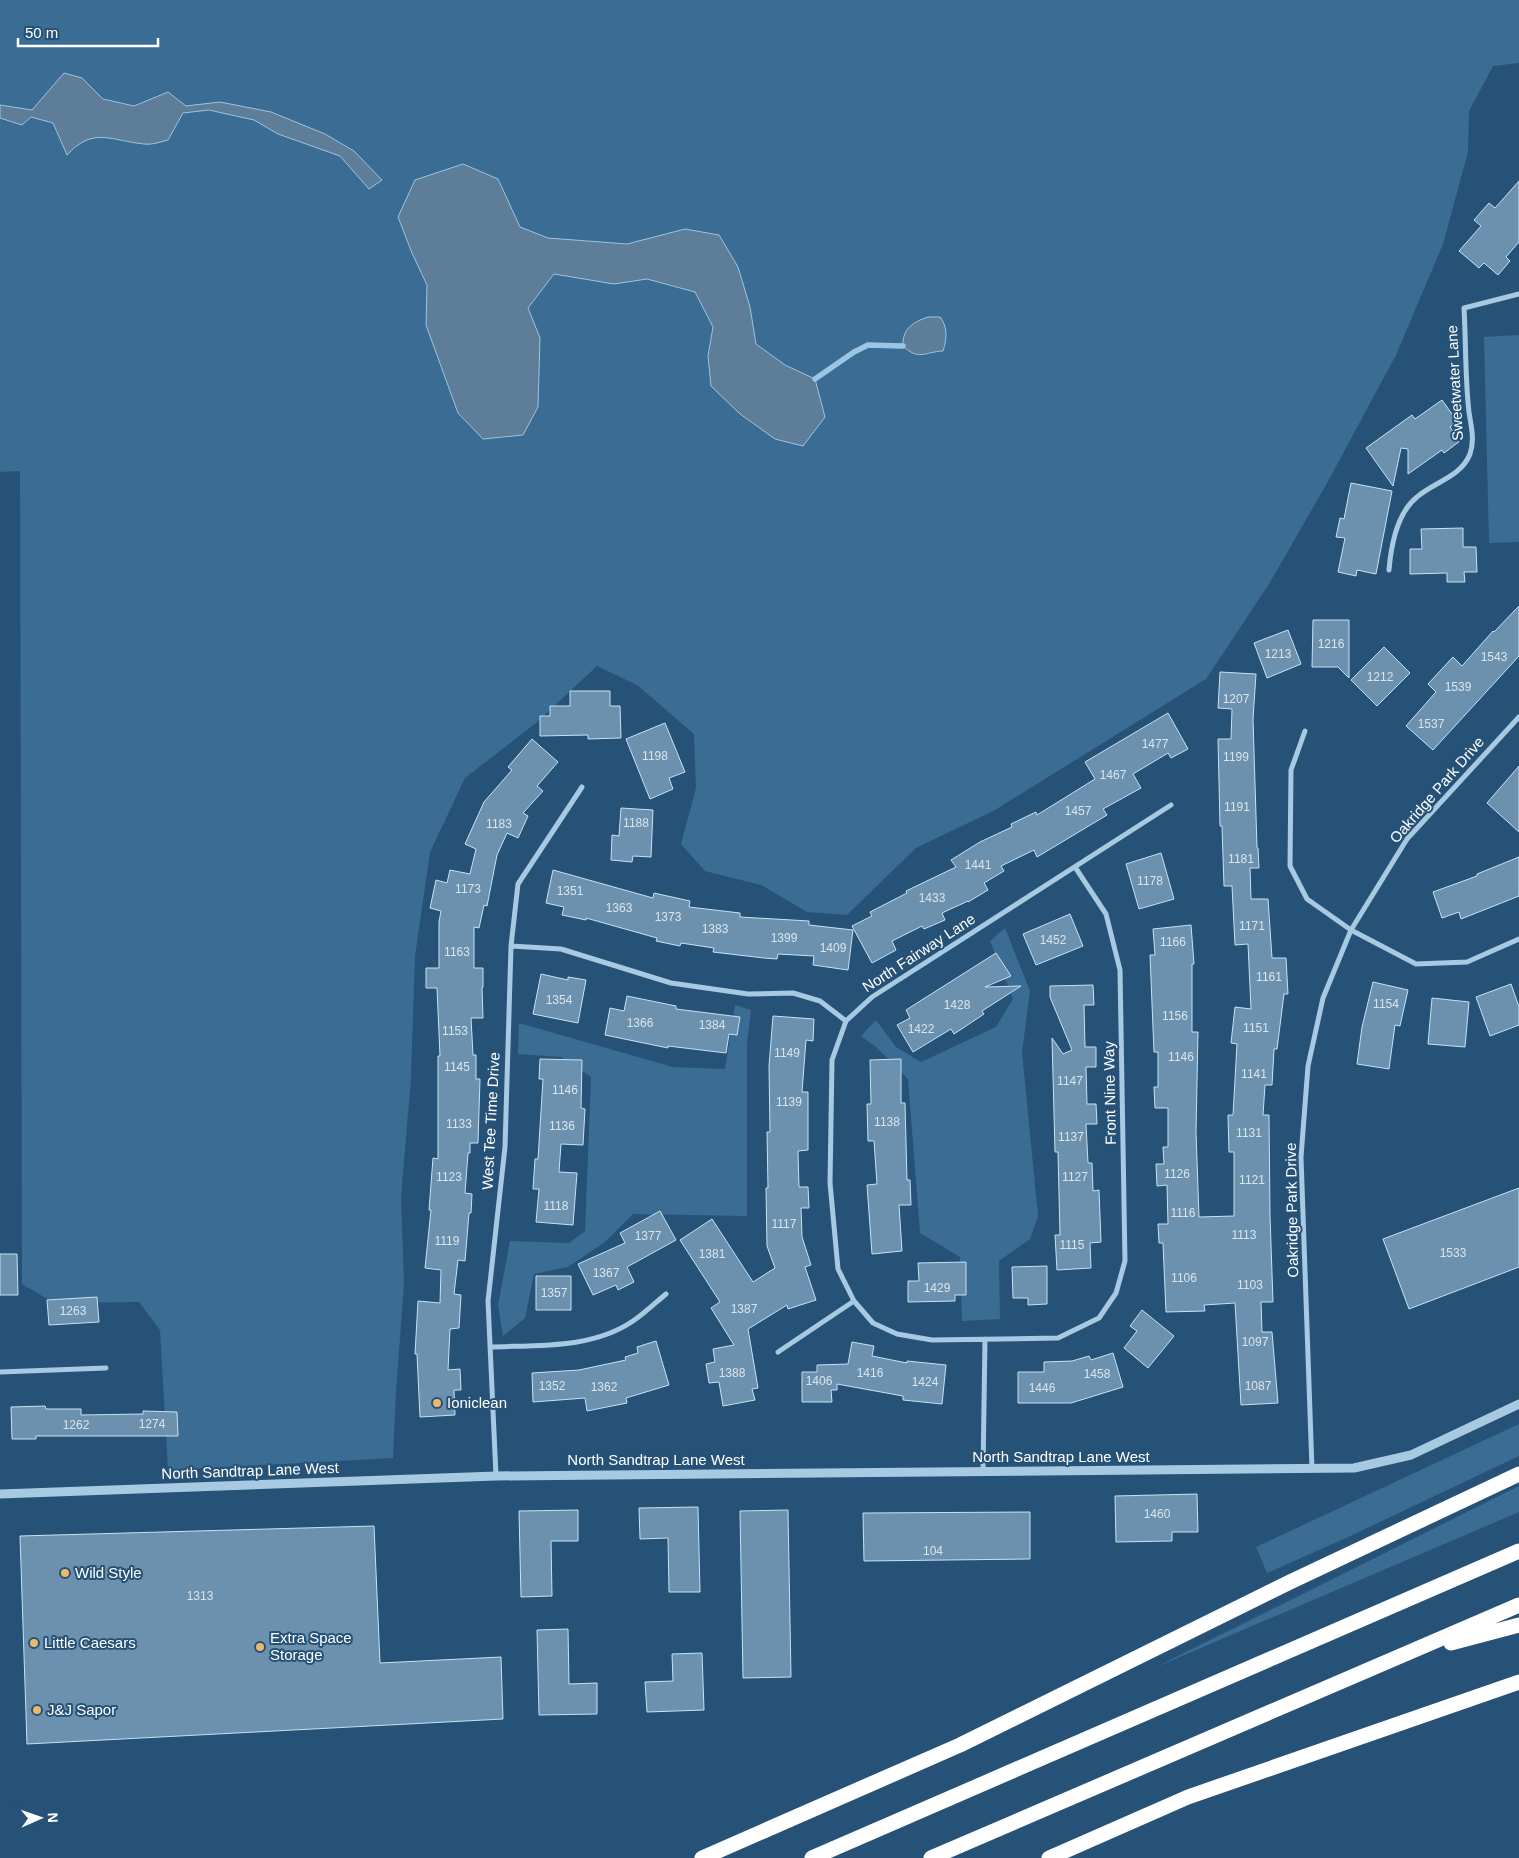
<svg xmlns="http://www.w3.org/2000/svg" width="1519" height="1858" viewBox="0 0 1519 1858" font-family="Helvetica,sans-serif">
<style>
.green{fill:#3a6c94}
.water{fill:#5d7d98;stroke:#9cc5e3}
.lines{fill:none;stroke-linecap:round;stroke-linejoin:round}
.stream{stroke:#9cc5e3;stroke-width:5.5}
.building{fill:#6b91af;stroke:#cae1f2}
.minor{stroke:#a8c9e2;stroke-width:5}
.tertiary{stroke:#a8c9e2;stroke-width:9}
.motorway{stroke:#fff;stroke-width:15}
.poi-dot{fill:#ebb86d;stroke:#265277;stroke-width:2}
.labels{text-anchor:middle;stroke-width:4;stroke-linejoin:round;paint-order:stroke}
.number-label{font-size:12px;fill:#dae4eb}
.street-label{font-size:15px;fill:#fff;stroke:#265277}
.poi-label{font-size:15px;fill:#fff;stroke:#265277;text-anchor:start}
</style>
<rect width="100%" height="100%" fill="#265277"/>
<path class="green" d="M0,0H1519V63L1493,66L1469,111L1468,152L1443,244L1396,355L1326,485L1269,584L1206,679L995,810L916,848L847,915L807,912L761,885L705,871L681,844L696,788L694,734L637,685L597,666L536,723L465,778L430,852L415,956L411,1078L401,1197L404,1284L396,1392L393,1458L168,1470L160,1330L139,1302L54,1303L22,1284L20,471L0,472Z
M1519,335V542L1489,543L1484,337Z
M1005,928L1030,991L1022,1052L1038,1216L1030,1239L999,1261L1000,1319L962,1321L960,1257L920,1233L908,1079L876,1047L861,1036L876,1020L896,1047L921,1062L996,1027L1013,999L990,941Z
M735,1005L751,1010L747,1043V1216L633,1214L605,1242L568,1267L534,1274L525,1318L503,1336L498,1305L510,1241L569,1243L585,1231L591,1077L561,1057L518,1054L519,1023L673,1067L725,1069Z
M1519,1424V1456L1346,1538L1267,1573L1256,1547Z
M1519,1486V1512L1154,1668Z"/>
<path class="water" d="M64,73L82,78L103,99L134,106L168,92L186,106L220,102L271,112L325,134L354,151L382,180L369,189L340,156L278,134L254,120L209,110L183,113L168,140C160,142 152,145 144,144C112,141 93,126 67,155L53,123L31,117L22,125L0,118V105L32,110Z
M463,164L498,179L520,227L548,238L627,244L685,229L719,235L738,267L750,307L756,344L785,365L815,379L825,417L803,446L775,439L740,414L711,386L708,356L713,327L695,292L647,279L614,284L554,274L528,308L540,338L538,407L523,435L483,439L458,413L426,325L427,285L412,253L398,217L415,180Z
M928,317H940C948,327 947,339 943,351C924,352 919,361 903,346C902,329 913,322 928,317Z"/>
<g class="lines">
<path class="stream" d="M815,379L854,352L868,345L903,346"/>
</g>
<path class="building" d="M1519,181V242L1506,257L1510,261L1498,275L1484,263L1479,268L1459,251L1481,226L1474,220L1489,203L1495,208Z
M1442,400L1457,421L1450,427L1460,441L1444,453L1442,450L1408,474V449L1401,448L1393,486L1366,448L1412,415L1415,419Z
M1351,483L1392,491L1376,574L1357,570L1356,576L1338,572L1345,538L1336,537L1340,518L1344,519Z
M1463,528V547H1476L1477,572H1464L1465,582H1447V573L1410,574V549H1422L1421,529Z
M1519,606V656L1433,750L1406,726L1436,692L1428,684L1453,657L1462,666L1493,631L1494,632Z
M1313,620H1349V678L1338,667H1312Z
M1288,630L1301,664L1267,678L1254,643Z
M1384,647L1410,673L1377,706L1351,680Z
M1220,672L1256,674L1253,719L1257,848H1258L1259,868H1250L1251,899H1268L1272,958H1286L1288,994H1284L1277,1049H1274L1272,1085H1265L1263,1115H1269L1270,1216L1273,1302H1261L1262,1332H1272L1278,1403L1241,1405L1235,1303L1204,1305L1205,1311L1166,1312L1163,1243H1159L1158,1224H1168L1167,1185L1157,1186L1156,1164H1164L1163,1147H1168V1108H1155L1154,1087H1158V1052H1154L1150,955H1155L1153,929L1191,925L1194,964H1192V1032H1198L1196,1132L1199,1217L1234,1216V1152H1229L1228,1115H1233L1237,1044L1231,1043L1235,1007L1251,1009L1248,944L1235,945L1232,886H1224L1222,826H1220L1218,739H1231L1232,709L1218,708Z
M570,691H610V706H620L621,738L588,739V735L540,736V716H550V706H570Z
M1168,713L1188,749L1171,758L1168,753L1133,774L1141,788L1103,809L1107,815L1037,857L1034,850L1001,866L1004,871L984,883L988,890L968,902V901L942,913L945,920L924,929L922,926L892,941L896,950L872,963L852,926L872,916L870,912L907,893L906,891L956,867L951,860L980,842L1012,827L1011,824L1036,812L1037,815L1095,779L1085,762Z
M665,723L685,772L669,778L673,789L650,799L626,739Z
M532,739L558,762L537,786L543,791L523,813L528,816L518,838L507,833L497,855L487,906L484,905L479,928L474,927V968H483V987H482L483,1018H471L473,1055H476V1079H480L478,1143H470V1153H468L465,1193L472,1194L471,1213H469L465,1261L458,1260L454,1294L461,1295L459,1328L450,1329L448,1370L460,1369L461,1390H454L455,1415L420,1417L417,1354H415L418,1301L440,1303L441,1270L425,1268L431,1210H429L433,1158L438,1159V1056H440L437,988H426V968H439V922L441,911L430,908L436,880L447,883L450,870L470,874L476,849L465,844L484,802L512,770L508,767Z
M1519,766V832L1487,803Z
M621,808L653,810L651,857L633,856L632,862L611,860L612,835L619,836Z
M1161,853L1174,899L1139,909L1126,864Z
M1519,857V896L1461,919L1459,912L1442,918L1433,892L1477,876V874Z
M553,870L653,898L654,893L690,901L689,907L740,913V917L809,921V925L853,930L848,970L813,965L814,956L778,954L777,959L764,958L713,952L714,948L681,943L680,946L656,941L657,938L586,918V920L562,915L564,907L546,903Z
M1070,914L1083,946L1036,965L1023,934Z
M996,953L1011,976L985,987L1021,986L982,1011L984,1014L954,1034L951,1029L913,1052L897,1025L910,1018L906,1010Z
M541,974L568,980V977L586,980L578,1023L533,1014Z
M1373,982L1408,990L1400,1026L1395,1025L1389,1069L1357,1064L1362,1027Z
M1511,984L1519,1007V1025L1490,1036L1476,997Z
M1093,985L1094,1005H1084L1085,1047H1096V1067H1086L1087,1104H1096L1097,1124H1086L1088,1163H1092L1093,1191L1099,1190L1101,1242L1090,1243L1091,1268L1057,1270L1055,1235H1060L1058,1152H1055L1052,1038L1063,1054L1072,1050L1050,997V986Z
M627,996L676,1006V1009L740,1017L737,1035L729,1034L726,1053L668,1046V1048L605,1035L610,1008L624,1011Z
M1432,998L1469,1002L1465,1047L1428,1044Z
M773,1016L814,1019L813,1041L806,1040L802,1092H808V1150L798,1151L799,1187H808L809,1208H801L802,1237L811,1265L805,1267L816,1300L788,1309L787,1305L748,1329L758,1388L752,1389L755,1400L723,1406L719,1382L709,1383L706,1364L715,1362L713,1349L734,1345L711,1308L720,1302L680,1240L712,1219L753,1282L775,1268L767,1246L766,1188H768L767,1132H770L769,1066Z
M540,1059L582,1060L581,1108L585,1109L583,1145L561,1144L559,1172L577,1173L573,1225L536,1222L539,1189H533L535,1159H538L543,1079H539Z
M901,1059V1103H905L907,1180H910L911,1205H899L902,1251L872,1254L867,1185L877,1184L874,1141H868L867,1104H871L870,1060Z
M1519,1188V1267L1409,1309L1383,1239Z
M660,1211L676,1240L627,1267L634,1282L618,1290L616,1285L593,1295L578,1264L625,1243L620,1233Z
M0,1254H17L18,1295H0Z
M966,1262V1295H955V1301L908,1302V1281H919L918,1263Z
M1047,1266V1304L1028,1305V1298H1013L1012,1267Z
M536,1276H571V1310H536Z
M97,1297L99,1322L49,1325L47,1300Z
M1142,1310L1174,1336L1148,1368L1124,1348L1137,1331L1130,1326Z
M656,1341L669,1385L626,1398L627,1403L587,1411L585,1398L533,1402L532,1373L579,1370L626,1360L625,1357L638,1353L637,1347Z
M852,1342L874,1346L872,1356L907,1363V1361L946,1365L942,1404L903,1400V1396L837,1384V1390H831L832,1402H802V1372H817V1365L848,1364Z
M1113,1353L1123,1387L1071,1403H1018V1372H1044V1362L1072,1361L1089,1356L1091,1360Z
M45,1406L46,1409H81V1415L143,1414V1411L177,1412L178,1436H36V1439H12L11,1407Z
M1197,1494L1198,1532H1172V1541L1116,1542L1115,1496Z
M698,1507L700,1592H669L668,1538L640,1539L639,1508Z
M578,1510V1541H551L552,1596L521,1597L519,1511Z
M788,1510L791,1677L743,1678L740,1511Z
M1030,1512V1559L864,1561L863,1513Z
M374,1526L380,1663L501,1657L503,1719L27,1744L20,1536Z
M568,1629L569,1684L597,1683V1714L539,1715L537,1630Z
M702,1653L704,1710L647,1712L645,1682L673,1681L672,1654Z"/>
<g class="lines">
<path class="minor" d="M1389,570C1391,546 1397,513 1417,497C1434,482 1461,477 1470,454C1475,439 1471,426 1469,412C1465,378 1466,343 1464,308L1519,294
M1305,731L1291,770L1290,866L1307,899L1351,930L1416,964L1467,962L1519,939
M1075,867L1106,914L1120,970L1125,1261L1116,1293L1099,1318L1058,1338L932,1340L897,1334L873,1323L854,1301L838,1269L830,1183L832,1060L846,1021L872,997L1171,805
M511,946L561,949L671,983L748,994L793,993L820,1001L846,1021
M490,1347C538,1345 592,1349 633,1321C645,1313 655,1303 666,1294
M778,1352L854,1301
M0,1372L106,1368
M1312,1469L1301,1157L1308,1066L1323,998L1351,930L1407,839L1519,717
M983,1471L985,1339
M496,1476L488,1301L505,1147L511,946L518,884L582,787"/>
<path class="tertiary" d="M0,1494L496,1476L1354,1468L1411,1455L1519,1404"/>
<path class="motorway" d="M1451,1643L1519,1625
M702,1858L960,1745L1290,1582L1519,1474
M812,1858L1519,1551
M931,1858L1519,1605
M1049,1858L1188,1797L1519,1682"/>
</g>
<g class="poi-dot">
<circle cx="437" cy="1403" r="5"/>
<circle cx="65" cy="1573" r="5"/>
<circle cx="34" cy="1643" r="5"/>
<circle cx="260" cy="1647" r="5"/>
<circle cx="37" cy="1710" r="5"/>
</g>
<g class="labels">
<g class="number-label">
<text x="1331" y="648">1216</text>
<text x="1278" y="658">1213</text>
<text x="1494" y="661">1543</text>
<text x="1380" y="681">1212</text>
<text x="1458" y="691">1539</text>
<text x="1236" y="703">1207</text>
<text x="1431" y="728">1537</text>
<text x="1155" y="748">1477</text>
<text x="655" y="760">1198</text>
<text x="1236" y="761">1199</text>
<text x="1113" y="779">1467</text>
<text x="1237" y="811">1191</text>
<text x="1078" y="815">1457</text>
<text x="636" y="827">1188</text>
<text x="499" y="828">1183</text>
<text x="1241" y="863">1181</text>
<text x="978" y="869">1441</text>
<text x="1150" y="885">1178</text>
<text x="468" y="893">1173</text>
<text x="570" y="895">1351</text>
<text x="932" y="902">1433</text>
<text x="619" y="912">1363</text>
<text x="668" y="921">1373</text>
<text x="1252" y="930">1171</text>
<text x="715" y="933">1383</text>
<text x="784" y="942">1399</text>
<text x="1053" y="944">1452</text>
<text x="1173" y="946">1166</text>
<text x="833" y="952">1409</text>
<text x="457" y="956">1163</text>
<text x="1269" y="981">1161</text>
<text x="559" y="1004">1354</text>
<text x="1386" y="1008">1154</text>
<text x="957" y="1009">1428</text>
<text x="1175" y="1020">1156</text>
<text x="640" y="1027">1366</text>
<text x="712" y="1029">1384</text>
<text x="1256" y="1032">1151</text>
<text x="921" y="1033">1422</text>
<text x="455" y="1035">1153</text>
<text x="787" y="1057">1149</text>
<text x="1181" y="1061">1146</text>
<text x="457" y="1071">1145</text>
<text x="1254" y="1078">1141</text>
<text x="1070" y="1085">1147</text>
<text x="565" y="1094">1146</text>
<text x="789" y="1106">1139</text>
<text x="887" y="1126">1138</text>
<text x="459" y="1128">1133</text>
<text x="562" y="1130">1136</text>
<text x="1249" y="1137">1131</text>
<text x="1071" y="1141">1137</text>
<text x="1177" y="1178">1126</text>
<text x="449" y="1181">1123</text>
<text x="1075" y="1181">1127</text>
<text x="1252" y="1184">1121</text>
<text x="556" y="1210">1118</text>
<text x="1183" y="1217">1116</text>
<text x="784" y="1228">1117</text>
<text x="1244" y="1239">1113</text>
<text x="648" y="1240">1377</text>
<text x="447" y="1245">1119</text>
<text x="1072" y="1249">1115</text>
<text x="1453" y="1257">1533</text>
<text x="712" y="1258">1381</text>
<text x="606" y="1277">1367</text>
<text x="1184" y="1282">1106</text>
<text x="1250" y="1289">1103</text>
<text x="937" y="1292">1429</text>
<text x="554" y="1297">1357</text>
<text x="744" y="1313">1387</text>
<text x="73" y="1315">1263</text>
<text x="1255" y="1346">1097</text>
<text x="732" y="1377">1388</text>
<text x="870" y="1377">1416</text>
<text x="1097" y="1378">1458</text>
<text x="819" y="1385">1406</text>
<text x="925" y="1386">1424</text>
<text x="552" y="1390">1352</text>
<text x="1258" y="1390">1087</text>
<text x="604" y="1391">1362</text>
<text x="1042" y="1392">1446</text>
<text x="152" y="1428">1274</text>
<text x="76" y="1429">1262</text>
<text x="1157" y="1518">1460</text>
<text x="933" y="1555">104</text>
<text x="200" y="1600">1313</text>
</g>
<g class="street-label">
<text transform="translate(1455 383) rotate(-93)" y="5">Sweetwater Lane</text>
<text transform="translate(1437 790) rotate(-49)" y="5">Oakridge Park Drive</text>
<text transform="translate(919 953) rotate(-33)" y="5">North Fairway Lane</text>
<text transform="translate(1110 1093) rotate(-91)" y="5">Front Nine Way</text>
<text transform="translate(491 1121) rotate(-87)" y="5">West Tee Time Drive</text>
<text transform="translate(1292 1210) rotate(-91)" y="5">Oakridge Park Drive</text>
<text x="1061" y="1462">North Sandtrap Lane West</text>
<text x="656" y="1465">North Sandtrap Lane West</text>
<text transform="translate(250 1471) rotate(-2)" y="5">North Sandtrap Lane West</text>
</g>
<g class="poi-label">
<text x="447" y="1408">Ioniclean</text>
<text x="75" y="1578">Wild Style</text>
<text x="270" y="1643">Extra Space<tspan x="270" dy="17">Storage</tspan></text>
<text x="44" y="1648">Little Caesars</text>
<text x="47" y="1715">J&amp;J Sapor</text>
</g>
</g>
<g transform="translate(40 1818) rotate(88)" stroke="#265277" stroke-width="4" paint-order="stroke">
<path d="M0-4L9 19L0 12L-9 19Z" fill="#ffffff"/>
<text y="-8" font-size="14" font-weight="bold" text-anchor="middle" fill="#ffffff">N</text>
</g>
<path d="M18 38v8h140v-8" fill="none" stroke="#ffffff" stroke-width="2.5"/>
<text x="25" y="38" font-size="15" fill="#ffffff" stroke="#265277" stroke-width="4" paint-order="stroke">50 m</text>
</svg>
